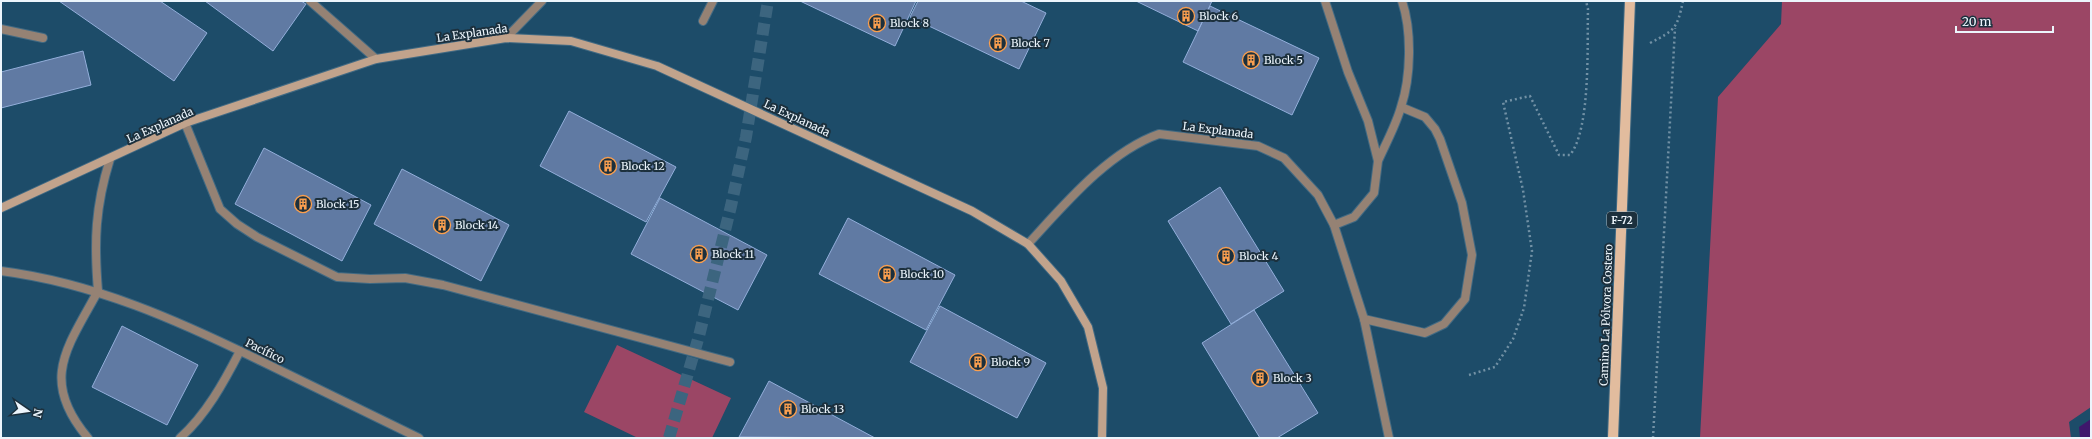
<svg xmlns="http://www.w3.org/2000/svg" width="2092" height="439" viewBox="0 0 2092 439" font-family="Merriweather,serif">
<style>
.green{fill:#9b4665}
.water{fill:#3f176c}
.building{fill:#607aa3;stroke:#93aeda}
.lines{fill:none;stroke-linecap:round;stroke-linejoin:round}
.highway-tunnel{stroke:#3c657f;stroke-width:12;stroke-dasharray:12 6;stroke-linecap:butt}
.lane-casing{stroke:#426a83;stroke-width:10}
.street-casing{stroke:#426a83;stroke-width:10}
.secondary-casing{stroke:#426a83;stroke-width:10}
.primary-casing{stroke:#426a83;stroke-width:12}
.path{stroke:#7291a5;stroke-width:2.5;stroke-dasharray:2 3;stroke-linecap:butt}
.lane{stroke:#958274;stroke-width:8}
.street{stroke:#958274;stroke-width:8}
.secondary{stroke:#c1a38c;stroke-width:8}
.primary{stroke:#e2bc9e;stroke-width:10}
.labels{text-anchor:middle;stroke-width:4;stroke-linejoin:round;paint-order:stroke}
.shield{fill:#1c303d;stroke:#aebac3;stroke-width:1}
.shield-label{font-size:10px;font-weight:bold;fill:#ecf5fc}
.poi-label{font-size:11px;fill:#ecf5fc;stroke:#1c303d;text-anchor:start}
.street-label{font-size:11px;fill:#ecf5fc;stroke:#1c303d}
</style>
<rect width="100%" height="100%" fill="#1d4c69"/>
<path class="green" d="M1782,1H2091V407L2069,422L2071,438H1700L1718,97L1781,24Z
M617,345L731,398L712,438H638L584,412Z"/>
<path class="water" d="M2091,419V438H2080L2079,427Z"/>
<path class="building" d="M59,1H160L207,33L174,81Z
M205,1H301L306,4L273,51Z
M800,1H916L895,46Z
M918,1H1021L1046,13L1019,69L910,17Z
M1136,1H1212L1198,31Z
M1210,6L1319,58L1292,115L1183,62Z
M83,51L91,85L1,108V72Z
M569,111L676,167L646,222L540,166Z
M264,148L371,205L342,261L235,204Z
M402,169L509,225L481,281L374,224Z
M1220,187L1284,291L1231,324L1168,221Z
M660,198L767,255L738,310L631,254Z
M848,218L955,275L926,330L819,274Z
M940,306L1046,363L1017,418L910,362Z
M1254,310L1318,413L1277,438H1260L1202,343Z
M122,326L198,365L167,425L92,387Z
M769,381L875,438L739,437Z"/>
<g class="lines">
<path class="highway-tunnel" d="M669,438L699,336L731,206L746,137L768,1"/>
<g class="lane-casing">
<path id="lane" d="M310,1L376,59
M1325,1L1348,72L1368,121L1378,161L1374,193L1354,217L1334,225
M703,21L713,1
M1,29L43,38
M185,123L220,209L237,224L257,237L337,277L370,279L405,278L443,285L730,362
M1378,161C1386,143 1396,125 1401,107C1411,77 1412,31 1402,1
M1364,319L1425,333L1444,324L1465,299L1472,255L1462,203L1440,139L1435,129L1425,117L1401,107
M88,438C39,380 67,348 98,291
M180,438C206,415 224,382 240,351"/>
</g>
<g class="street-casing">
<path id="street" d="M506,38L542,1
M1028,244C1064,205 1108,152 1159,134L1258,146L1284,158L1318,195L1334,225L1364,319L1389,438
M1,271C95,283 179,321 263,362C315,387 367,413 419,438
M98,291C94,242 95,207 110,159"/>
</g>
<g class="secondary-casing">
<path id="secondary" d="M1,208L185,123L376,59L506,38L571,41L657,66L972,211L1028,244L1061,281L1088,327L1103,388L1102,438"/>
</g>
<g class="primary-casing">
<path id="primary" d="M1613,438L1630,1"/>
</g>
<path class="path" d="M1650,43C1675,30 1677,29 1683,1
M1469,375L1495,367L1513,339L1524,308L1532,251L1523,190L1503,102L1530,96L1559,155H1570C1591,129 1587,44 1588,9L1586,1
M1653,438L1675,28"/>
<use href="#lane" class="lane"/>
<use href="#street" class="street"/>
<use href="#secondary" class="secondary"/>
<use href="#primary" class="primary"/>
</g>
<defs>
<g id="building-ring" transform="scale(0.9)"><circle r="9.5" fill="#1c303d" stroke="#fa9f4f" stroke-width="1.5"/><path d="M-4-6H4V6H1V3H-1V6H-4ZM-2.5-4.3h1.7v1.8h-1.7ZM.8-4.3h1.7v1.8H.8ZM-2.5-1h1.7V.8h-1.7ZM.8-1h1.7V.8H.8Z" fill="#fa9f4f"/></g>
</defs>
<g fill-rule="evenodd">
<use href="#building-ring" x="1186" y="16"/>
<use href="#building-ring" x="877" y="23"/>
<use href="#building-ring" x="998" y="43"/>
<use href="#building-ring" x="1251" y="60"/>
<use href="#building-ring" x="608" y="166"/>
<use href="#building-ring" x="303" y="204"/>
<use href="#building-ring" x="442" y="225"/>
<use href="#building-ring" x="699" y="254"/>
<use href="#building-ring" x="1226" y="256"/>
<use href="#building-ring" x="887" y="274"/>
<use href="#building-ring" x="978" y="362"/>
<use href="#building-ring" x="1260" y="378"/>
<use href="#building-ring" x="788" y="409"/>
</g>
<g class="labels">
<rect class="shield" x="1607" y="212" width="30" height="16" rx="3"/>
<g class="shield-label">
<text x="1622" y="224">F-72</text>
</g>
<g class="poi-label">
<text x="1199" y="20">Block 6</text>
<text x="890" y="27">Block 8</text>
<text x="1011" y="47">Block 7</text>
<text x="1264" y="64">Block 5</text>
<text x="621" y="170">Block 12</text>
<text x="316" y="208">Block 15</text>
<text x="455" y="229">Block 14</text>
<text x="712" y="258">Block 11</text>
<text x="1239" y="260">Block 4</text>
<text x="900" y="278">Block 10</text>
<text x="991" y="366">Block 9</text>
<text x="1273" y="382">Block 3</text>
<text x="801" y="413">Block 13</text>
</g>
<g class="street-label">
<text transform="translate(472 33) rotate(-8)" y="4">La Explanada</text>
<text transform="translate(797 118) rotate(25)" y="4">La Explanada</text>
<text transform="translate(160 125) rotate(-24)" y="4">La Explanada</text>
<text transform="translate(1218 130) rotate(7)" y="4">La Explanada</text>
<text transform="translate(1606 315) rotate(-88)" y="4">Camino La Pólvora Costero</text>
<text transform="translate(265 351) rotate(26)" y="4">Pacífico</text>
</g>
</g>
<rect width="2092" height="439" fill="none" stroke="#ecf5fc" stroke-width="4"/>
<g transform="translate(28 411) rotate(103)" stroke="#1c303d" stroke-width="3" paint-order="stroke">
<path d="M0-3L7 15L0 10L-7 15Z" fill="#ecf5fc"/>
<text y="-6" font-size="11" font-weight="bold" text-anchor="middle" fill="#ecf5fc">N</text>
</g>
<path d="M1956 26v6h97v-6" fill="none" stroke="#ecf5fc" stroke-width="2"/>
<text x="1962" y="26" font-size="12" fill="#ecf5fc" stroke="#1c303d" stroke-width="3" paint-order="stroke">20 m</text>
</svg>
